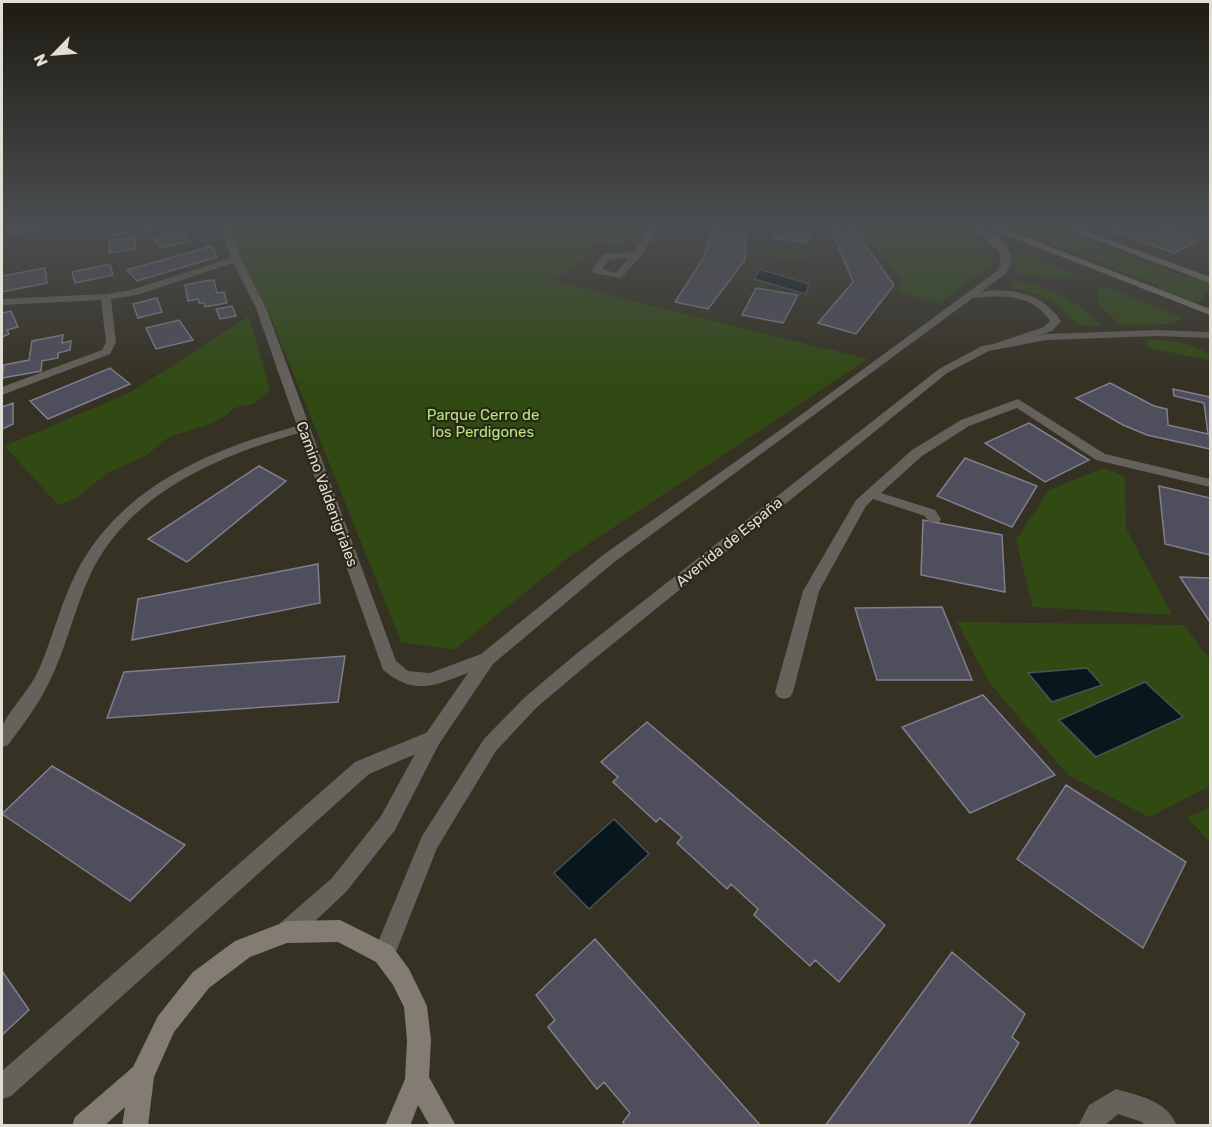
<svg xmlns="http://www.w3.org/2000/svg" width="1212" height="1127" viewBox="0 0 1212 1127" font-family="Rubik,sans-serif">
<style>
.green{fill:#314a14}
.water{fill:#08171d;stroke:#495354;stroke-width:1.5}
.building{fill:#4f4e5d;stroke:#807e8f;stroke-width:1.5}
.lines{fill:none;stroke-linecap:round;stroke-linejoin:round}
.lane{fill:#65615b;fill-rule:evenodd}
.street{fill:#65615b;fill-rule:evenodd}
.secondary{fill:#827c72;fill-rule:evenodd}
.labels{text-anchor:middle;stroke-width:4.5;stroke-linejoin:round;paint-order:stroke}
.park-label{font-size:15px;fill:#b2e97c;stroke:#2b2719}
.street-label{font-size:15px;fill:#e1ded5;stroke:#2b2719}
</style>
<rect width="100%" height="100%" fill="#353123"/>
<path class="green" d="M239,225H592L580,242L593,245L574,269L550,280L868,359L569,557L454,650L401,642L269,313L238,253L232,227Z
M594,225H635L622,246L582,242Z
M857,225H951L983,243L994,263L940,303L900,293V277Z
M1002,225H1044L1186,277L1190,276L1210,283V292L1206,293L1200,302L1191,301L1159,290L1162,287Z
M761,245L807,250L805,260L759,255Z
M1011,249L1079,276L1061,279L1013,273L1016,266Z
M1018,281C1050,288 1079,300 1101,326C1067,328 1079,319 1056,304C1043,295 1026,291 1010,287Z
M1102,285L1174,314L1183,318L1172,324L1120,325L1100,306L1097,290Z
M249,316L270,390L255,403L234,408L224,417L210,424L169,437L144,457L109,472L76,498L58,505L5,446L131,392Z
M1148,339C1170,341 1190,342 1209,354L1210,360L1147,348Z
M1104,468L1125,476L1126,528L1172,615L1033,607L1016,540L1049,490Z
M957,622L1185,625L1200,648L1210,659V786L1149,817L1068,775L988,681Z
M1210,807V842L1187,817Z"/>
<path class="water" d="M759,269L809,284L806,294L754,279Z
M1087,668L1102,685L1052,702L1028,673Z
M1145,682L1183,717L1096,757L1059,720Z
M614,819L649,854L589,909L554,873Z"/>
<path class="building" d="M23,225H53L15,236L7,231Z
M129,225L130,233L111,236V226Z
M713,225H747L745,260L708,309L675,302L704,257Z
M777,225H812L807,242L773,238Z
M851,225L894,285L856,334L818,323L853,282L830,226Z
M1095,225H1159L1191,236L1185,239L1194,243L1174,253Z
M183,232L190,241L160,248L154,238Z
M135,237V249L109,253V241Z
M212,246L217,257L137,281L127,270Z
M110,264L113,275L75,283L72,272Z
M45,268L47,283L2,292V276Z
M210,280H214L217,293L224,292L227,303L205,307L204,303H199L198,299L188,301L185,285Z
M756,288L798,295L783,323L742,315Z
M157,298L162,312L138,318L133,304Z
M232,306L236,316L220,319L216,309Z
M11,311L18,327L7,330L9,334L2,337V313Z
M179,320L193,340L156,349L146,328Z
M63,335L62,343L71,341L70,350L58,353V358L42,361L41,371L2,378L4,365L29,360L32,341Z
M110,368L130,384L48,419L30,401Z
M1110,383L1154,406L1167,409L1168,425L1208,434L1204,403L1174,396L1173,389L1210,397V449L1147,435L1123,425L1076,398Z
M13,403V424L2,429V407Z
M1029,423L1089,460L1045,482L985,443Z
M965,458L1037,486L1012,527L937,496Z
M259,466L286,481L187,562L148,539Z
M1159,486L1210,498V555L1165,544Z
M923,520L1002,535L1005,592L921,575Z
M318,564L320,603L132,640L138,599Z
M1180,577L1210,578V622Z
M942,607L972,680H877L855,608Z
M345,656L338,702L107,718L124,672Z
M983,695L1055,775L970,813L902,727Z
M647,722L885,925L839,982L815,960L810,966L754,915L758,909L731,884L727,889L677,843L682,837L660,818L656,822L613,782L618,777L601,762Z
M52,766L185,845L130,901L2,814Z
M1066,785L1186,862L1143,948L1017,859Z
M595,939L761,1126H625L623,1122L630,1113L604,1082L597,1089L548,1027L555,1020L536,995Z
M952,952L1025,1014L1012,1037L1019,1043L968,1126H825Z
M2,971L29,1010L2,1035Z"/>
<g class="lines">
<path class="lane" d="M986,291C1017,289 1043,294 1061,321L1052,331L1004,347H996V343L1044,327L1050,321C1033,294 1003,295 974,298L969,295Z
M433,730L439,732L442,738L439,744L369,774L11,1096L2,1099V1071L355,762Z
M1116,1089C1139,1096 1167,1100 1177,1126H1146L1142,1122L1118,1114L1104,1126H1078L1089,1105Z"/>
<path class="street" d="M146,225H154L153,233H147Z
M220,225H229L241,259L266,308L396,661L408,671L430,673L481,654L603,555L783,428L997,271L1001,265L999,251L967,225C982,225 1008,240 1011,257C1012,264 1008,270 1004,275L613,563L493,664L439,744L395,830L346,892L295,940L287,943L279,940L276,932L279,924L332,878L381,816L427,732L468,673C433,686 415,696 383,670L299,433C218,456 130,493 91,573C76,605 68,640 54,672C43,698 26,721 8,745L2,747C2,740 0,730 3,724C14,704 30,690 40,667C53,636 61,603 76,573C120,487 209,450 297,426L256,308L233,263L137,295L111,299L116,342L110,354L2,395V387L102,350L106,342L101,300L2,305V299L106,294L131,290L231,258Z
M651,225H660L640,257L621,278L593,273L591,271L604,254L634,252ZM629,258L616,273L602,269L610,259Z
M1157,330L1210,332V338L1157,336L1046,340L989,351L947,373L588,664L536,708L496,751L437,848L392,962L384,965L376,962L373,954L422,836L484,739L524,698L576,654L939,369L982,346L1046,334Z
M1018,399L1105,454L1210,479V487L1096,460L1017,408L969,426L922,456L881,493L935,510L941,519L939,522H929L925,516L873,499L866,506L819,591L793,692L790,697L784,699L778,697L775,692L803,591L856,500L912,450L961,420Z"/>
<path class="secondary" d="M981,225H994L1210,309V315Z
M1056,225H1069L1210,277V283Z
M340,920L392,946L409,969L427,1006L431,1040L429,1077L456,1126H430L418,1105L410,1126H385L405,1079L407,1040L404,1007L393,985L376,962L338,942L287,943L250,957L209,988L174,1032L154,1077L148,1126H122L125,1107L104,1126H72L75,1117L133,1067L158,1016L193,972L235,941L287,921Z"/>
</g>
<linearGradient id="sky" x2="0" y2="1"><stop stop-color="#1d1b13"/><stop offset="0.59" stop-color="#4b4e50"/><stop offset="1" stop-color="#4b4e50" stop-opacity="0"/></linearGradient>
<rect width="1212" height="383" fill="url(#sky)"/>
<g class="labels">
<g class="park-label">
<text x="483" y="420">Parque Cerro de<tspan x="483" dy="17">los Perdigones</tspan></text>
</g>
<g class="street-label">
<text transform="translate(327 494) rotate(70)" y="5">Camino Valdenigriales</text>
<text transform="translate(729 542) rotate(-39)" y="5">Avenida de España</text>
</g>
</g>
<rect width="1212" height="1127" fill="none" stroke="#e1ded5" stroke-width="6"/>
<g transform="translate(54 54) rotate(245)" stroke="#2b2719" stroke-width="4.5" paint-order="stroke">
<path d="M0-4.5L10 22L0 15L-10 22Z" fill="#e1ded5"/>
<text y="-9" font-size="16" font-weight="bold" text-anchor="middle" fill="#e1ded5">N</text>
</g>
</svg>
